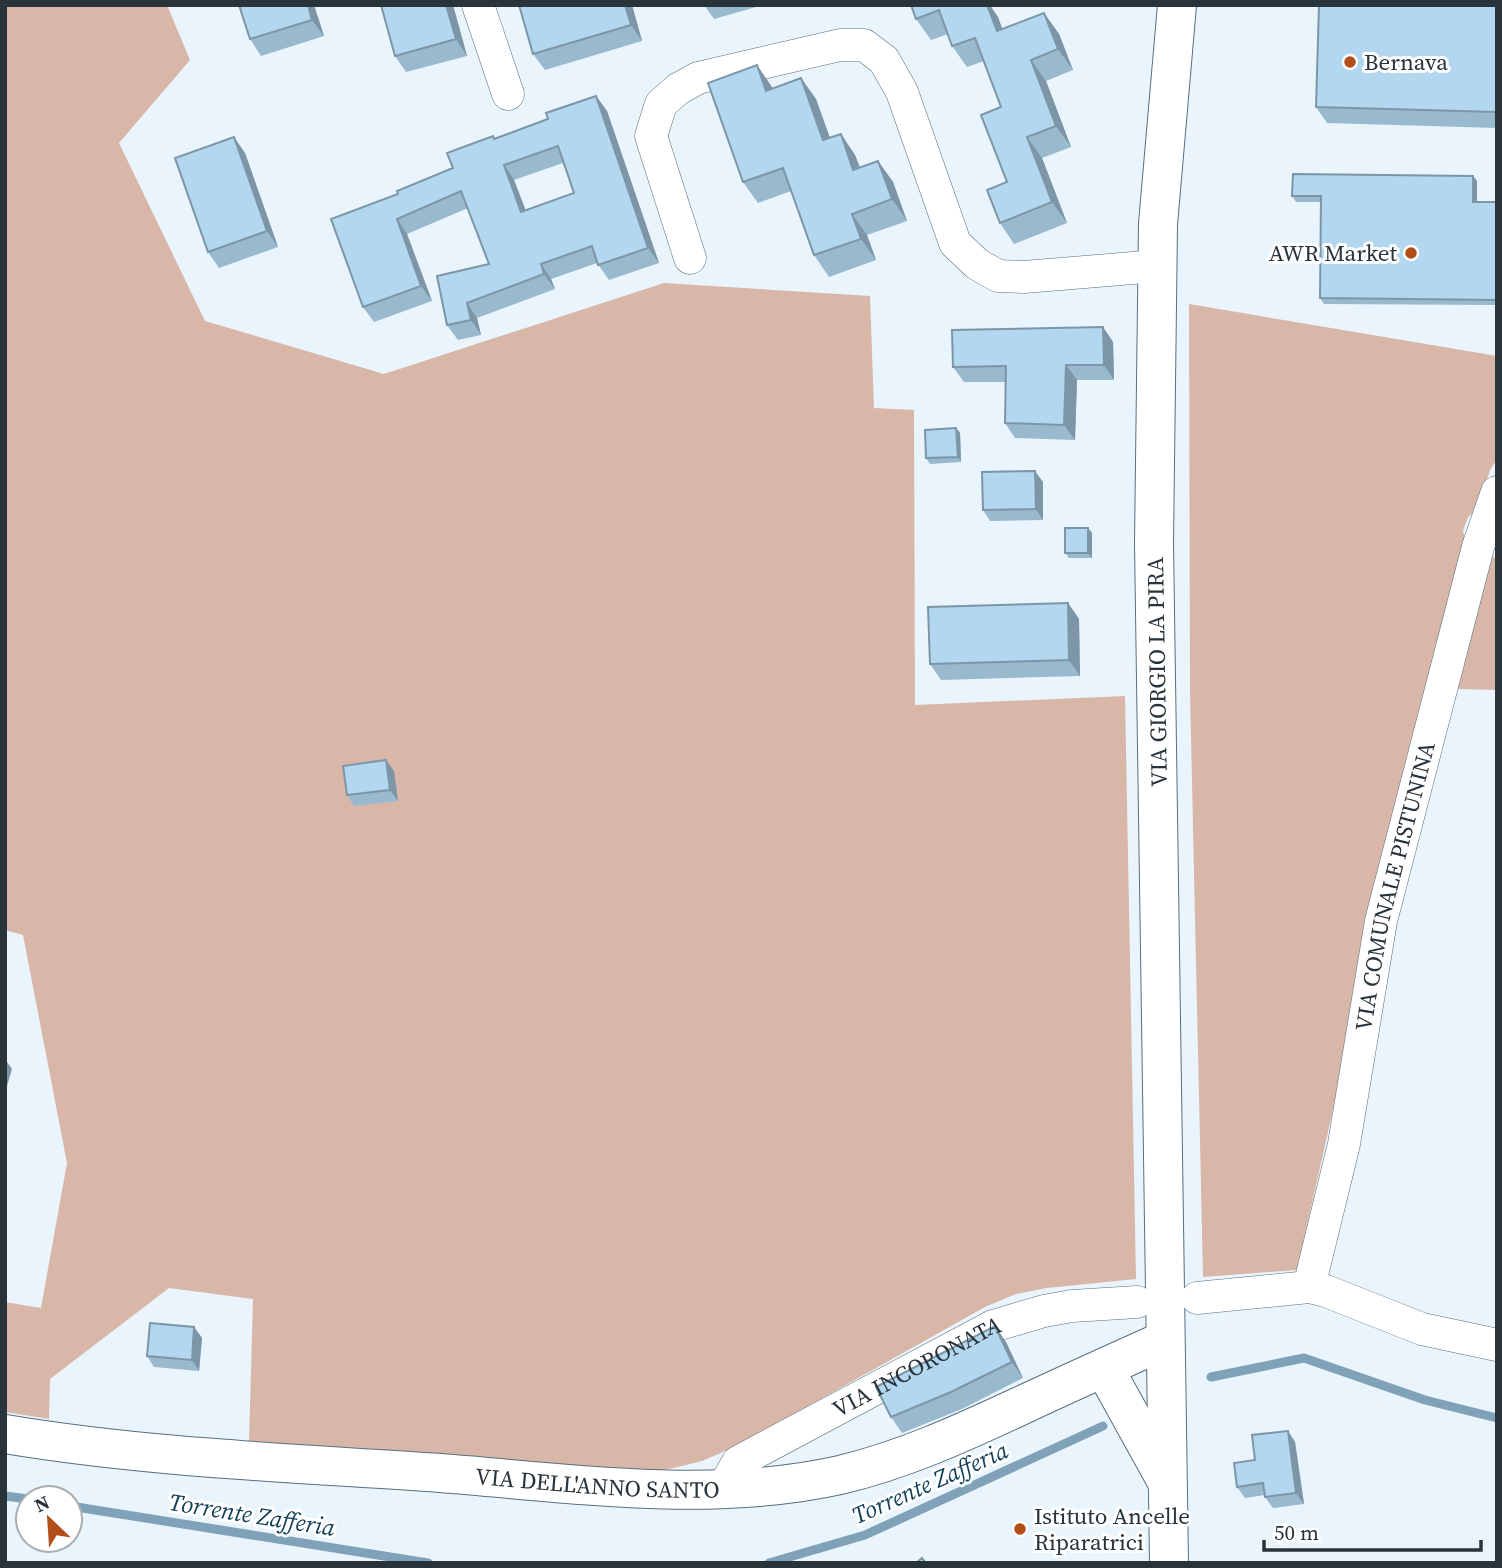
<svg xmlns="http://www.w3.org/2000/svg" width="1502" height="1568" viewBox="0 0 1502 1568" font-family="'Source Serif 4',serif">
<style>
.green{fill:#d8b7a9}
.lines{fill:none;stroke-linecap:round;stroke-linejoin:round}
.stream{stroke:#7fa2b9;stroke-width:9}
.street-casing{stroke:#576f7f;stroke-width:33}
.secondary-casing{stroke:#576f7f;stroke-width:40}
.primary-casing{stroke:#576f7f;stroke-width:40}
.street{stroke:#fff;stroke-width:32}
.secondary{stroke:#fff;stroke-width:38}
.primary{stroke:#fff;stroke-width:38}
.wall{fill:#99b9ce;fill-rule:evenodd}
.shaded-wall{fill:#7d96a7}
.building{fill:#b2d7ef;stroke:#7d96a7;stroke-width:2;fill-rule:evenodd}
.poi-dot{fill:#b24e17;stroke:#fff;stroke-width:2.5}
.labels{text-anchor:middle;stroke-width:6;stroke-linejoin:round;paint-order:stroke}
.poi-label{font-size:23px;fill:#28333a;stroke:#fff;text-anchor:start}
.street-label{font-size:23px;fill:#28333a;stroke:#fff}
.water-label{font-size:24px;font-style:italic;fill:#134059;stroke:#fff}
</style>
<rect width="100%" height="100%" fill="#eaf4fc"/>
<path class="green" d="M5,5H167L190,60L119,143L205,321L384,374L664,283L870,296L874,408L914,410L915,705L1125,696L1136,1279L1047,1288L1016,1294L985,1307L735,1447L702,1461L669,1469L620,1473L249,1443L253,1299L169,1288L50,1379L49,1419L5,1412V1302L41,1308L67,1163L23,935L5,930Z
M1189,304L1497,356V459L1490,470L1478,509L1468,517L1463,531L1466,542L1354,1016L1297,1270L1203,1277L1190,693Z
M1491,557L1497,558V690L1455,689Z"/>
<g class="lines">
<path class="stream" d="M1211,1377L1304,1358L1425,1400L1497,1418
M5,1496L28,1499
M70,1506L428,1563
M769,1563L865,1535L1103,1426"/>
<g class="street-casing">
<g id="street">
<path d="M478,5L508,94"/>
<path d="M690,258L651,136L661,104L678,89L698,78L840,45H864L884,60L902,92L955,243L977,264L998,276L1024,277L1157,266"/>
<path id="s1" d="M1309,1287L1344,1144L1381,921L1478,547L1497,492"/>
<path d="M1197,1298L1309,1287L1326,1291L1422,1329L1497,1345"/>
<path id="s2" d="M723,1488L738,1462L993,1326L1044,1311L1072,1306L1137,1302"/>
</g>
</g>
<g class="secondary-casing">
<g id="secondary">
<path d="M1104,1368L1166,1480"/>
<path id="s3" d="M5,1434C149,1458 295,1463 440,1473C571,1483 710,1504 840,1475C903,1460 960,1434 1018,1407C1067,1384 1116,1362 1165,1340"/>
</g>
</g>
<g class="primary-casing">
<path id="primary" d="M1169,1563L1154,543L1158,224L1177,5"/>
</g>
<use href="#street" class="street"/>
<use href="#secondary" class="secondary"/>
<use href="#primary" class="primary"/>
</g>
<path class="wall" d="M239,5H314L324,36L261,56L250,39Z
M453,5L467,56L406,72L395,56Z
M519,5H632L642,41L545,70L533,54Z
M704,5H763L714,19Z
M911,5L998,17L1002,29L1044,13L1059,34L1073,70L1046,81L1071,147L1042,158L1067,223L1014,244L1000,223L1007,182L1001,107L984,61L967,67L952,46L948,34L931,40L916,19Z
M1497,5V128L1327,123L1316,107Z
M757,65L772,88L801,78L816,99L830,138L841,134L855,155L860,167L878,161L893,182L907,221L867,235L876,260L829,277L814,255L791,191L758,203L743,182Z
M596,96L607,111L659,263L609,280L597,263L551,279L555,289L477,318L481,335L458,340L447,325L489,264L468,208L407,234L432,301L374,322L363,307L398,194L453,168L495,139L548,119ZM563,163L574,193L526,211L514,180Z
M245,153L278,247L219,268L208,252Z
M1473,176L1477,181V202H1497V305L1324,304L1320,298L1321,202H1296L1292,196Z
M1103,327L1113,342L1114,380H1077L1075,440L1015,438L1005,423L1006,382H964L953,367Z
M956,428L960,433L961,462L930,464L926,458Z
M1043,482V520L990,521L983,510Z
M1088,528L1092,533V558H1069L1065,553Z
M1068,603L1079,619L1080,676L941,680L930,664Z
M394,771L398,801L354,806L347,795Z
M995,1326L1006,1342L1023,1378L962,1409L902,1433L891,1417Z
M194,1327L202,1338L199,1371L154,1367L147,1356Z
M1288,1431L1295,1442L1304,1504L1273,1508L1265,1497V1495L1245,1498L1237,1487L1255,1460Z"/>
<path class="shaded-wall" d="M308,5H314L324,36L312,20Z
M446,5H453L467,56L456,39Z
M625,5H632L642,41L631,25Z
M987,5H990L998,17L1011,53L997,31Z
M1044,13L1059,34L1073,70L1058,49Z
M1031,60L1046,81L1071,147L1056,126Z
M757,65L772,87L781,112L766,91Z
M801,78L816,99L838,161L823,140Z
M596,96L607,111L659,263L648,248Z
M841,134L855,155L868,191L853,170Z
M234,137L245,153L278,247L267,231Z
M1027,137L1042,158L1067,223L1052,202Z
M878,161L893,182L907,221L892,199Z
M504,165L514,180L532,227L521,212Z
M1473,176L1477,181V207L1473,202Z
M852,214L867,235L876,260L861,239Z
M397,219L407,234L432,301L421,286Z
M541,264L551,279L555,289L544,274Z
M467,303L477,318L481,335L471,320Z
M1103,327L1113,342L1114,380L1104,365Z
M1066,365L1077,380L1075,440L1064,425Z
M956,428L960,433L961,462L958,457Z
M1035,471L1043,482V520L1036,509Z
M1088,528L1092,533V558L1088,553Z
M1068,603L1079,619L1080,676L1069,660Z
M386,760L394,771L398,801L390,790Z
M5,1059L12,1069L5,1093Z
M995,1326L1006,1342L1023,1378L1012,1362Z
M194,1327L202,1338L199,1371L192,1360Z
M1288,1431L1295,1442L1304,1504L1296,1493Z"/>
<path class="building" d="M239,5H308L312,20L250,39Z
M381,5H446L456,39L395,56Z
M519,5H625L631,25L533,54Z
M911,5H987L997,31L1044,13L1058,49L1031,60L1056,126L1027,137L1052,202L1000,223L987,190L1007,182L981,115L1001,107L975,38L952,46L939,10L916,19Z
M1319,5H1497V112L1316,107Z
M757,65L766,91L801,78L823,140L841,134L853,170L878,161L892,199L852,214L861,239L814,255L783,168L743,182L708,83Z
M596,96L648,248L598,265L592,246L541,264L544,274L467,303L471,320L447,325L437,276L489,264L461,191L397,219L421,286L363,307L331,219L398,194L397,191L453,168L447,153L493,136L494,139L548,119L546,113ZM558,146L574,193L521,212L504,165Z
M234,137L267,231L208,252L175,158Z
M1293,174L1473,176V202H1497V300L1320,298L1321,196H1292Z
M1103,327L1104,365H1066L1064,425L1005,423L1006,366L953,367L952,330Z
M956,428L958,457L926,458L925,430Z
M1035,471L1036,509L983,510L982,472Z
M1065,528H1088V553H1065Z
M1068,603L1069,660L930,664L928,607Z
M386,760L390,790L347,795L343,766Z
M150,1323L194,1327L192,1360L147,1356Z
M995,1326L1012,1362L951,1392L891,1417L876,1387Z
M1288,1431L1296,1493L1265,1497L1263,1483L1237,1487L1234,1463L1255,1460L1252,1435Z
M922,1558L926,1563H916Z"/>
<g class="poi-dot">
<circle cx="1350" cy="62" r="7"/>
<circle cx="1411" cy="253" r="7"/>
<circle cx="1020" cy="1529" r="7"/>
</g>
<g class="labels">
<g class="poi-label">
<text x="1364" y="70">Bernava</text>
<text x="1397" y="261" text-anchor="end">AWR Market</text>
<text x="1034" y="1524">Istituto Ancelle<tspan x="1034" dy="26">Riparatrici</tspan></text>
</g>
<g class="street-label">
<text transform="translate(1157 672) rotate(-91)" y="8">VIA GIORGIO LA PIRA</text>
<text dy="8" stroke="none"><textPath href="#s1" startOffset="410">VIA COMUNALE PISTUNINA</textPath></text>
<text dy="8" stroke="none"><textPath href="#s2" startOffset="233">VIA INCORONATA</textPath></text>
<text dy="8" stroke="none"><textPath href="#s3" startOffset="595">VIA DELL'ANNO SANTO</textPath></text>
</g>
<g class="water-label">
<text transform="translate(930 1483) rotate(-24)" y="8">Torrente Zafferia</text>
<text transform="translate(252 1515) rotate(9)" y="8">Torrente Zafferia</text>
</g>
</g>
<rect width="1502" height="1568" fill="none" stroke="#28333a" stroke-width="14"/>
<g transform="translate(49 1519) rotate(335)"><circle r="33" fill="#ffffff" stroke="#a9adb0" stroke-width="2"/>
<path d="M0-5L12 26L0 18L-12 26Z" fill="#b24e17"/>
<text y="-10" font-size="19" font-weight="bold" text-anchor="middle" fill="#28333a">N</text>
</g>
<path d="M1264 1540v10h217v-10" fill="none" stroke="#28333a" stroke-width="3.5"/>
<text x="1274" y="1540" font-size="21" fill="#28333a" stroke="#ffffff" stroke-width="5" paint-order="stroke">50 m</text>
</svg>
